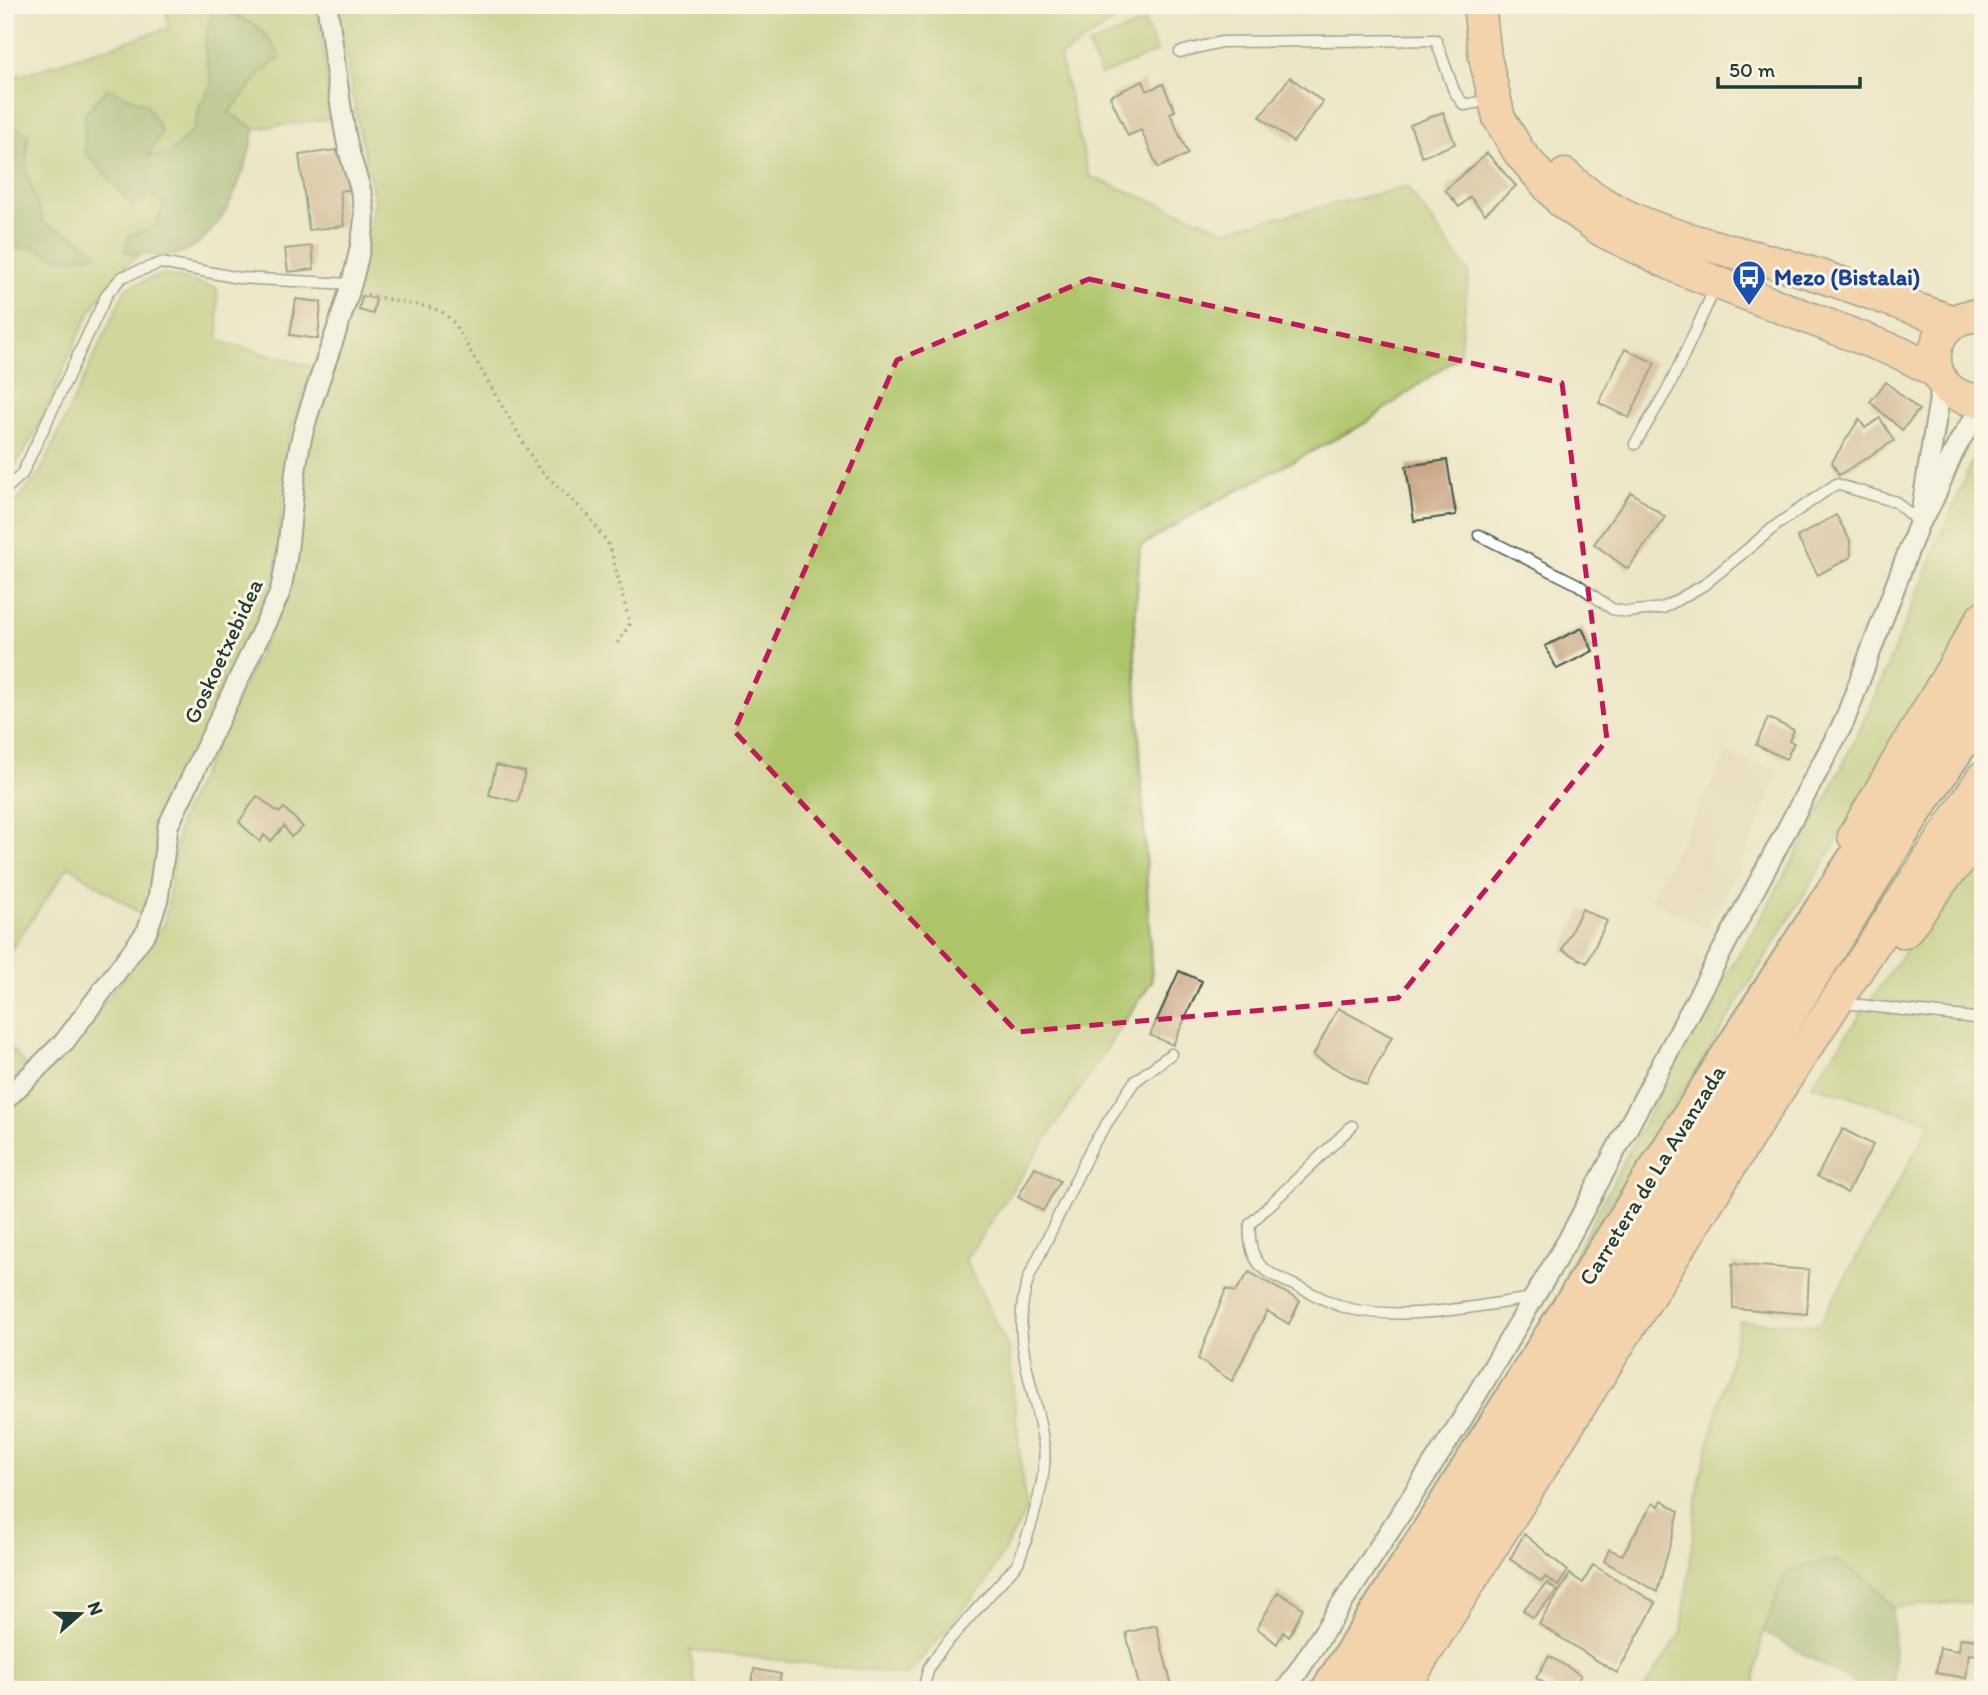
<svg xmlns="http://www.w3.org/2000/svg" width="1988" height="1695" viewBox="0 0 1988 1695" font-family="Itim,sans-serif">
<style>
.built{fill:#e1d7b7}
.green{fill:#adc469;stroke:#66804e;stroke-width:2}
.forest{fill:#8aaa5d;stroke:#547448;stroke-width:2}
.building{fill:#c8a584}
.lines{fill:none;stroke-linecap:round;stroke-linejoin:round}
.service-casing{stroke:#3e564a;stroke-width:13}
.minor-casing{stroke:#3e564a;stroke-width:23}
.primary-casing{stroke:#3e564a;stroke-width:35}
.trunk-casing{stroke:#3e564a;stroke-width:37}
.path{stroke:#3e564a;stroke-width:3.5;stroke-dasharray:2 5;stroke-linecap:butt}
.service{stroke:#fff;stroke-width:10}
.minor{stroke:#fff;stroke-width:19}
.primary{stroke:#fabc8b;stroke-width:32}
.trunk{stroke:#fabc8b;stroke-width:33}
.marked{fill:none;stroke:#c2185b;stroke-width:5;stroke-dasharray:14 9;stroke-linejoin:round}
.labels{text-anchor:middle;stroke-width:6;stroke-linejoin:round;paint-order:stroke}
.transit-label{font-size:23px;font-weight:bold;fill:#164399;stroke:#fcf5e5;text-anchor:start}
.street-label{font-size:23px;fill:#1f3d34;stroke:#fcf5e5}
</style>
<rect width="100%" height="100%" fill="#fcf5e5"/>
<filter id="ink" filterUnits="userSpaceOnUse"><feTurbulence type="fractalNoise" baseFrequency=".0143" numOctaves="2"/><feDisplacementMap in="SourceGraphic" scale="14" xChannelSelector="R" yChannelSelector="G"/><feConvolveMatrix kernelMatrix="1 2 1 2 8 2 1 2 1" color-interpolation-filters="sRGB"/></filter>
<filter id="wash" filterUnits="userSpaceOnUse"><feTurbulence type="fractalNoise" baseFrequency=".00686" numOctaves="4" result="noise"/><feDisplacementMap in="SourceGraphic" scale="28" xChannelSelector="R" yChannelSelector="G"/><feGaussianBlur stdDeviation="1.57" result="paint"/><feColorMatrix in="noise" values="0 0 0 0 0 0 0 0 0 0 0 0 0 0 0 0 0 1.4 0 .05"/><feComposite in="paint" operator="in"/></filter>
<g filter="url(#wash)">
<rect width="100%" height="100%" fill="#ede6c6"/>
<path class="built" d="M1727,754L1780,770L1744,859L1706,928L1650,899Z"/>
<path class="green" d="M165,5H318L332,118L255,129L229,113L261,73L280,57L242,17L228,13L204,45L212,84L200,105L194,129L168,156L148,157L146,104L148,194L165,203L155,228L124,251L139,255C89,292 71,355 46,410C35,433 24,458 5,474V249L31,247L64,259L97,254L73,235L44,224L25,169L28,135L5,120V80L169,28Z
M337,5H1155L1132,9L1060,57L1089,176L1225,230L1407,187L1469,273L1459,356L1364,424L1202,509L1140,547L1134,636L1152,981L965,1260L1009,1350L1026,1512L985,1584L907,1675L690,1650L696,1690H5V1114L67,1052L165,922L180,819L291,586L304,460L375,202L356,115Z
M1145,22L1157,52L1101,75L1088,45Z
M162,274L217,288L219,341L312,367L289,438L275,583L179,785L151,895L142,915L69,866L5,958V507L17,501L41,471L126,288Z
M1983,449V602L1686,1087L1566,1271L1696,1024L1764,913L1827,798L1873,701L1972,461Z
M1983,859V1601L1893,1607L1871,1582L1763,1631L1753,1690H1643L1682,1632L1699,1483L1740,1321L1819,1325L1932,1122L1812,1085L1913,939Z
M5,1042L28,1067L5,1090Z"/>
<path class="forest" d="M213,7C247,21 263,22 280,57L261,73L229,113L255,129C246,170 226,234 183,252C167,259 139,255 124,251L130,235L155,228L165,204L148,194L133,206L85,152L84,114L108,88L146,104L162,132L148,156L168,155L194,129L200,105L212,84L204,45Z
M5,120L28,135L26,169L44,224L73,235L98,254L64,259L31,247L5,249Z
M1835,1560L1871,1582L1893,1607L1894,1690H1866L1763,1631L1787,1570Z"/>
<g id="blocks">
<path class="building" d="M1290,77L1323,102L1293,142L1260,117Z
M1143,81L1147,91L1163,84L1175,111L1170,113L1188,154L1158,168L1141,130L1128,136L1110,96Z
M1443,112L1455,144L1422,157L1410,125Z
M336,150L354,189L340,191L344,226L309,230L299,155Z
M1487,153L1516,186L1485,214L1470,197L1459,207L1445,190Z
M312,246L314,269L288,272L285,249Z
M362,296L376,299L373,314L359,310Z
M296,299L321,302L318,339L290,335Z
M1625,349L1655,363L1629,418L1599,403Z
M1886,382L1919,410L1902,430L1870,402Z
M1880,418L1894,441L1839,475L1832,462L1859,419L1865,428Z
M1447,460L1456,515L1414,521L1406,466Z
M1631,492L1665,517L1628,569L1594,544Z
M1836,515L1850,540L1851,557L1818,575L1797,537Z
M1582,628L1593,651L1557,669L1545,646Z
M1768,718L1794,730L1789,741L1794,743L1786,759L1756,745Z
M496,765L525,772L518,802L489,795Z
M257,796L279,813L284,808L303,827L291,837L284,826L271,841L264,835L260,842L239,822Z
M1582,909L1607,921L1587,963L1562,950Z
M1179,971L1202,981L1173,1045L1150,1035Z
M1338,1008L1392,1037L1366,1085L1313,1056Z
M1843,1129L1873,1145L1847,1193L1817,1176Z
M1035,1167L1060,1181L1043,1211L1018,1197Z
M1732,1264L1809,1270L1807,1314L1733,1308Z
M1249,1272L1300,1301L1289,1324L1267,1311L1232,1381L1198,1359L1226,1289L1235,1292Z
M1662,1500L1679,1512L1657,1592L1604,1561L1609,1549L1622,1555L1653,1503L1659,1506Z
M1524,1534L1568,1571L1558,1586L1545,1577L1542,1582L1510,1559Z
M1593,1565L1656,1603L1617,1673L1539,1624L1570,1574L1583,1583Z
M1547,1583L1557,1591L1533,1618L1523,1610Z
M1278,1592L1303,1608L1289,1637L1283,1632L1277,1644L1257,1628Z
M1156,1625L1173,1690H1140L1126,1633Z
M1960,1638L1978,1640V1655L1969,1654L1966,1678L1936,1673L1940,1648L1959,1651Z
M1549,1656L1581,1675L1572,1690H1556L1536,1678Z
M754,1669L781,1674L778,1690H751Z"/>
</g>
</g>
<g filter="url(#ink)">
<use href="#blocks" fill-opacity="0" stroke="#3e564a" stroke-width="2"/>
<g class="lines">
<g class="service-casing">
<path id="service" d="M1180,52L1221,42L1436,40L1454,91L1464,105L1491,100
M1635,444L1670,385L1716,286
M5,490L22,474L107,294L122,277L161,263L239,278L350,284
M1479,535L1577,584L1612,609L1627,612L1663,608L1704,585L1778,524L1836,484L1896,502L1919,523
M1851,1004L1983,1019
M1352,1126L1250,1224C1247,1262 1262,1271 1296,1286C1313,1293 1332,1305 1351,1309C1410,1321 1474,1306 1534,1298
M923,1690L929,1667L942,1648L1018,1563C1029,1533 1048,1478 1044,1447C1036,1388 1008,1338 1029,1277L1092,1146L1134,1082L1171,1054"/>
</g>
<g class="minor-casing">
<path id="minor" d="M1920,519L1942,382
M5,1100L65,1041L147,931L158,899L168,826L279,595C294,540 289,483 304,428C323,361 355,294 364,224C367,195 352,170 347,142C338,97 334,51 327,5
M1286,1690L1461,1421L1569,1238L1844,722L1919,523C1938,499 1943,470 1958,444C1967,427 1977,419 1982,400"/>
</g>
<g class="primary-casing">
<path id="primary" d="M1479,5L1485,57L1499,118L1519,152L1561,201L1603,231L1684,270L1900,353L1937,372
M1565,175C1628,233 1712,244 1791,267C1846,283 1899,304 1954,322
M1983,316C1921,311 1917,401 1983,400
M1854,836L1983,617
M1904,932L1945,877L1983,834
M1402,1690L1760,1118L1983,777"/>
</g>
<g class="trunk-casing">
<path id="trunk" d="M1328,1690C1546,1348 1755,1001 1983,666
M1367,1690L1920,804L1983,711"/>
</g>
<path class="path" d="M367,295L433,308L444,313L454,323L538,468L588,515L610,547L630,624L615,647"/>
<use href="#service" class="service"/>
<use href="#minor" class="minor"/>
<use href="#primary" class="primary"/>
<use href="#trunk" class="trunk"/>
</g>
</g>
<path d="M0 0H1988V1695H0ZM1089,279L1562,383L1607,740L1398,998L1017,1032L734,731L897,360Z" fill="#ede6c6" fill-opacity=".55" fill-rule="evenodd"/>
<path class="marked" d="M1089,279L1562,383L1607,740L1398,998L1017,1032L734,731L897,360Z"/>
<defs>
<g id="bus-pin" transform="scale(1.75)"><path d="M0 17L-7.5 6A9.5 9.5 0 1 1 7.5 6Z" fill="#1a4fb4" stroke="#fcf5e5"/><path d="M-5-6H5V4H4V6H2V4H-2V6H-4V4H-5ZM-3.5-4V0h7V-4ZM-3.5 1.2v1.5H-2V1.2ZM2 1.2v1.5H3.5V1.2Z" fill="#fff"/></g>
</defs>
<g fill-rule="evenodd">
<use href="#bus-pin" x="1749" y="277"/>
</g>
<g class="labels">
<g class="transit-label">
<text x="1774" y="285">Mezo (Bistalai)</text>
</g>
<g class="street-label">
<text transform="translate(223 651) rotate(-65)" y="8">Goskoetxebidea</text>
<text transform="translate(1652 1175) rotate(-58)" y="8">Carretera de La Avanzada</text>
</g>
</g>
<rect width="1988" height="1695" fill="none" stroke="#fcf5e5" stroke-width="28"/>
<g transform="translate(80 1614) rotate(70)" stroke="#fcf5e5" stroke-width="5" paint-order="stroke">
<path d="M0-5L12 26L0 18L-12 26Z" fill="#1f3d34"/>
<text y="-10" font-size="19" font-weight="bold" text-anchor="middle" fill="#1f3d34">N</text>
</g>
<path d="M1718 77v10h142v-10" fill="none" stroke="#1f3d34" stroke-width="3.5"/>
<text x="1729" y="77" font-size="21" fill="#1f3d34" stroke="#fcf5e5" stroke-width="5" paint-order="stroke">50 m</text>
</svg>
